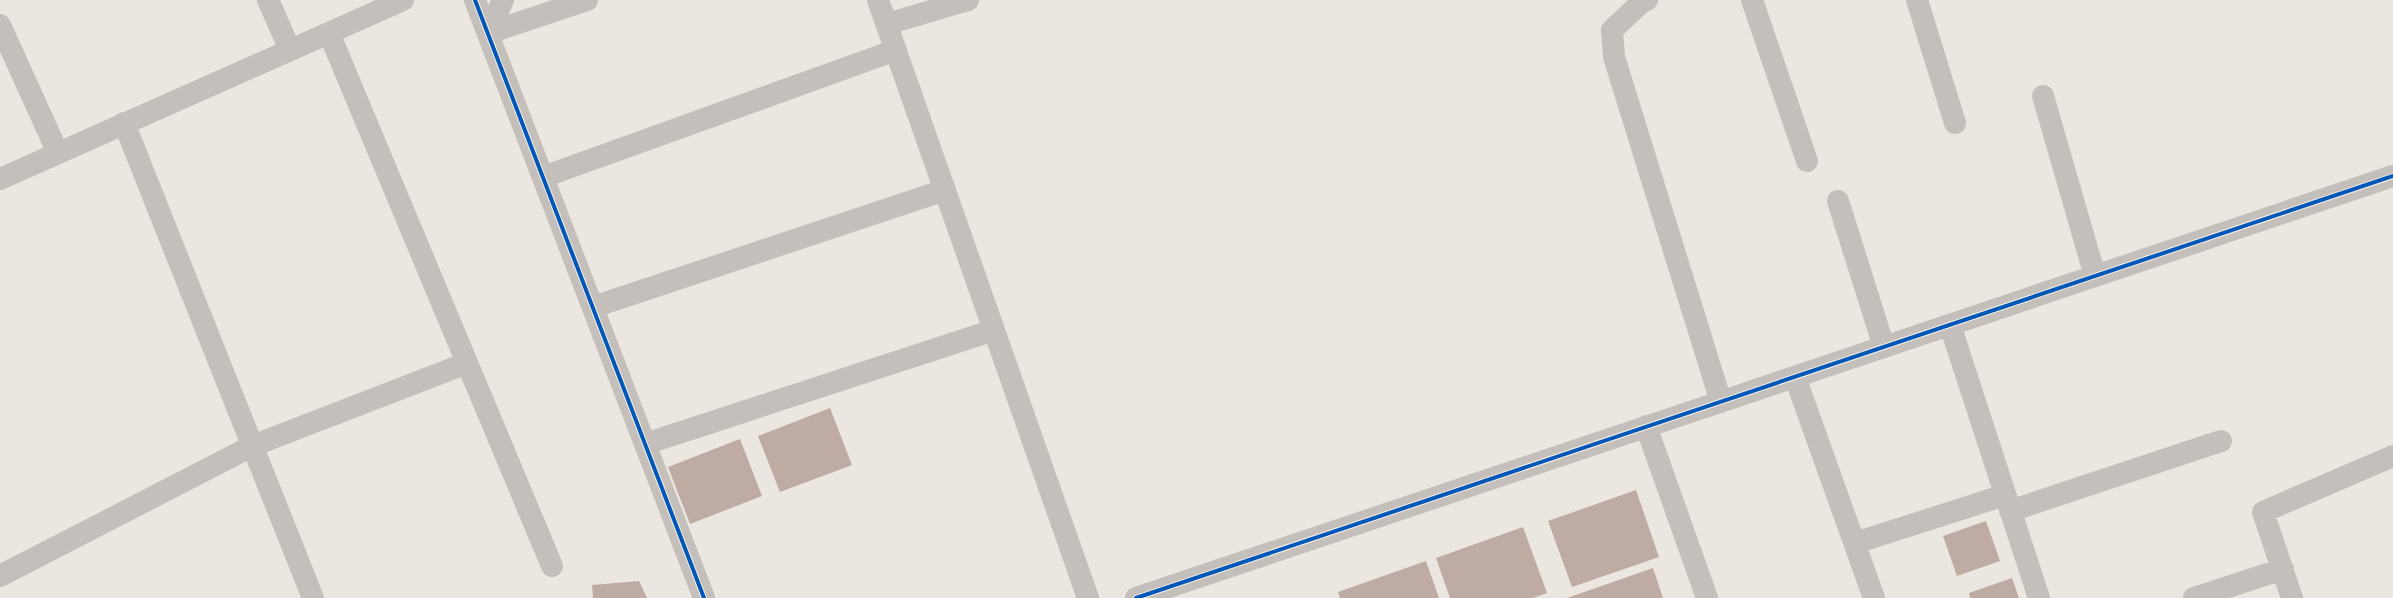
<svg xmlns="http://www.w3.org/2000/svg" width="2393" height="598" viewBox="0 0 2393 598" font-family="'Exo 2',sans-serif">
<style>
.building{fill:#beaba4}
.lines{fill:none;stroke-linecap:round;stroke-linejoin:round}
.street{stroke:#c4bfba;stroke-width:22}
.cycleway-casing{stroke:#f8f1e8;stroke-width:6}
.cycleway{stroke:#0057b8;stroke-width:4}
</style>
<rect width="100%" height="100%" fill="#ece6e0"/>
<path class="building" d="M830,408L852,465L780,492L758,436Z
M740,439L762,496L690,524L668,467Z
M1636,490L1659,557L1572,587L1548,521Z
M1986,521L2000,561L1957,576L1943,536Z
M1523,527L1547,593L1533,598H1450L1436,558Z
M1426,561L1439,598H1340L1338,592Z
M1653,568L1663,598H1567Z
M2012,578L2019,598H1970L1969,593Z
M639,581L647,598H593L592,585Z"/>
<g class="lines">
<path class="street" d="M268,0L290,50
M475,0L704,598
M878,0L1088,598
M1647,0L1642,2L1612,30L1614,57L1721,402
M1752,0L1807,161
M1917,0L1955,123
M887,24L968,0
M0,25L58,153
M329,33L552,566
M488,33L587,0
M488,33L503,0
M2043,96L2095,276
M124,123L313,598
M543,177L896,50
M0,179L403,0
M1838,201L1884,347
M593,307L945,190
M1950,325L2039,598
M1795,377L1874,598
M1646,426L1707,598
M645,444L994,330
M2010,511L2221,441
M1855,543L2005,495
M0,576L252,446L467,363
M1136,598L2393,176
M2194,598L2283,569
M2292,598L2263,512L2393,456"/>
<g class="cycleway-casing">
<path id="cycleway" d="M475,0L704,598
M1136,598L2393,176"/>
</g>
<use href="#cycleway" class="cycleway"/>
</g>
</svg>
